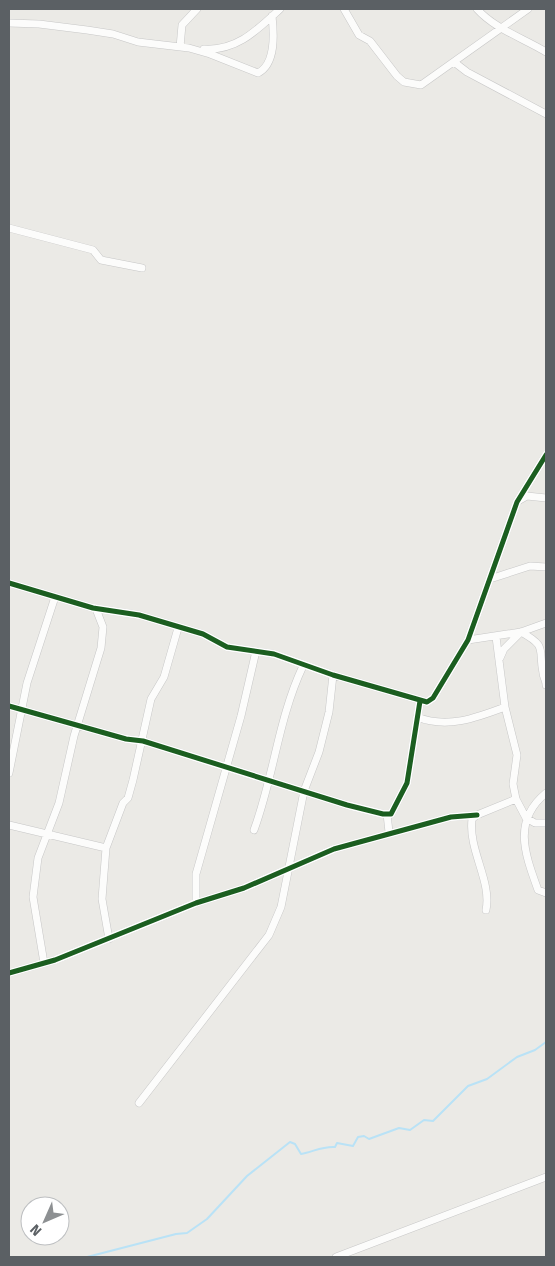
<svg xmlns="http://www.w3.org/2000/svg" width="555" height="1266" viewBox="0 0 555 1266" font-family="'Fira Sans',sans-serif">
<style>
.lines{fill:none;stroke-linecap:round;stroke-linejoin:round}
.stream{stroke:#b9e2f6;stroke-width:2}
.street-casing{stroke:#c7c7c7;stroke-width:8}
.street{stroke:#fcfcfb;stroke-width:7}
.cycleway-casing{stroke:#fff;stroke-width:8}
.cycleway{stroke:#1b5e20;stroke-width:5}
</style>
<rect width="100%" height="100%" fill="#ebeae6"/>
<g class="lines">
<path class="stream" d="M87,1257L176,1234L187,1233L207,1219L247,1176L290,1142L295,1144L301,1154C313,1152 322,1146 335,1147L337,1143L353,1146L358,1137L364,1136L369,1139L399,1128L410,1130L424,1120L433,1121L468,1086L487,1079L517,1057L535,1050L546,1042"/>
<g class="street-casing">
<path id="street" d="M344,9L359,35L370,41L397,76L404,82L421,85L528,9
M477,9C495,29 523,38 546,52
M9,23L39,24L87,30L113,34L138,42L189,48L210,54L258,73C276,64 274,34 272,16
M180,47L182,25L197,9
M204,49C237,51 257,30 280,9
M454,62L467,72L546,114
M9,228L93,250L101,260L142,268
M518,501L527,496L546,498
M490,579L530,566L546,567
M9,583L93,608L139,615L203,634L227,647L274,654L333,675L427,702L433,698L468,640L517,502L546,455
M521,632C548,647 538,649 543,673C543,677 546,680 546,685
M496,637L505,707L517,755L513,784L516,799L526,818L535,823H546
M468,640L521,632L546,623
M500,658L504,649L519,634
M9,706L126,739L143,741L347,805L383,814H391L407,783L420,701
M417,717C447,729 476,718 505,707
M9,773L27,683L55,597
M546,793C512,821 525,854 538,890L546,893
M387,814L389,832
M9,825L106,848
M254,830C274,776 278,719 303,666
M196,903V874L241,716L256,651
M486,910C492,881 468,850 472,819L477,815L516,799
M109,939L102,899L106,848L123,803L128,798L133,780L151,699L164,677L178,628
M44,963L33,897L38,858L59,803L74,736L101,648L103,627L96,609
M9,973L55,960L196,903L244,888L334,849L451,817L477,815
M139,1103L269,935L281,907L304,791L319,752L329,712L333,675
M336,1257L546,1177"/>
</g>
<use href="#street" class="street"/>
<g class="cycleway-casing">
<path id="cycleway" d="M9,583L93,608L139,615L203,634L227,647L274,654L333,675L427,702L433,698L468,640L517,502L546,455
M9,706L126,739L143,741L347,805L383,814H391L407,783L420,701
M9,973L55,960L196,903L244,888L334,849L451,817L477,815"/>
</g>
<use href="#cycleway" class="cycleway"/>
</g>
<rect width="555" height="1266" fill="none" stroke="#5b6064" stroke-width="20"/>
<g transform="translate(45 1221) rotate(225)"><circle r="24" fill="#ffffff" stroke="#bdbfc1"/>
<path d="M0-4L9 19L0 12L-9 19Z" fill="#8d9092"/>
<text y="-8" font-size="14" font-weight="bold" text-anchor="middle" fill="#5b6064">N</text>
</g>
</svg>
